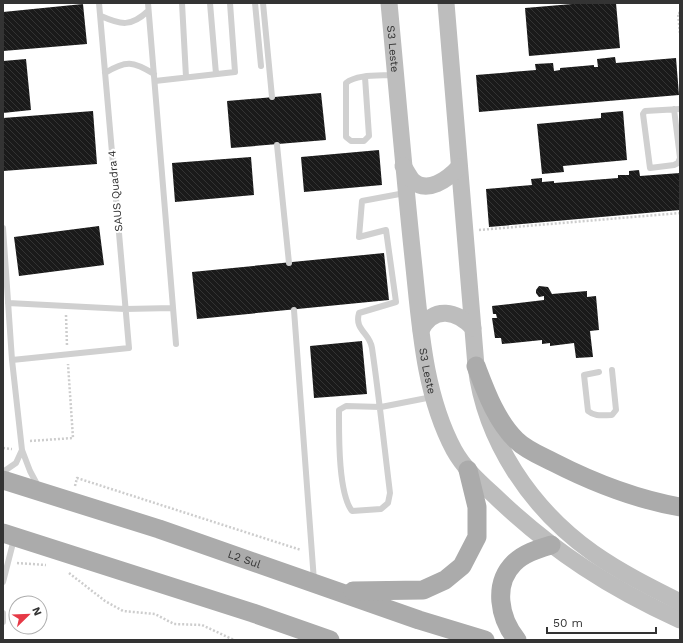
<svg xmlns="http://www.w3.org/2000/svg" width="683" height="643" viewBox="0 0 683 643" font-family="'Work Sans',sans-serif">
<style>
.building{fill:url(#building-back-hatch)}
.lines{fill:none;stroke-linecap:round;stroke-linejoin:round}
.path{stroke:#cdcdcd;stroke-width:2.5;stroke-dasharray:2 2;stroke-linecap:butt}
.lane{stroke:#d0d0d0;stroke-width:6}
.secondary{stroke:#bdbdbd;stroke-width:17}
.primary{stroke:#ababab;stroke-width:19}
.labels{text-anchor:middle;stroke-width:4;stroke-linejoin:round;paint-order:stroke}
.street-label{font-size:11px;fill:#333;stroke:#fff}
</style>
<defs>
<pattern id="building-back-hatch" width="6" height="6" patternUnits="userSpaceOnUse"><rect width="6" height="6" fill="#1a1a1a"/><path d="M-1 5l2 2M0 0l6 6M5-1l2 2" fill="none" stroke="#333"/></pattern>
</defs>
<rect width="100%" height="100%" fill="#fff"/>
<path class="building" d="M584,3H616L620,48L529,56L525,8Z
M83,4L87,44L3,51V12Z
M615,57L616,63L676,58L679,95L479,112L476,75L536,70L535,64L553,63L554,71L560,70V68L594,65V67H598L597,59Z
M26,59L31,110L3,113V61Z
M321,93L326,140L231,148L227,101Z
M93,111L97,164L3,171V118Z
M623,111L627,160L563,166L564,172L542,174L537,124L601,118V113Z
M379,150L382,185L304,192L301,157Z
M251,157L254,195L175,202L172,163Z
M639,170L640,176L680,173V210L489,227L486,189L532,185L531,179L542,178V182L554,181V183L618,178V175H629V171Z
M99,226L104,265L19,276L14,237Z
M384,253L389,300L197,319L192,272Z
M539,286L548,287L552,294L587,291V297L596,296L599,330L590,331L593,357L576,358L574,343L550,346V343L542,344V340L502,344L501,338H495L492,318H497L496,314H493L492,306L544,300V296L539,297L536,293V290Z
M362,341L367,394L314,398L310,346Z"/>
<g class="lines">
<path class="path" d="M680,13H678L680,34
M479,230L680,213
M66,315L67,346
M30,441L73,438L68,364
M3,448L12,449
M75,486L77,478L301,550
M17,563L46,565
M69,573L105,601L123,611L155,614L174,624L202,625L234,640"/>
<path class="lane" d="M148,3L176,344
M182,3L186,77
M210,3L216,74
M255,3L261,66
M263,3L272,97
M101,16C121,25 131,27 148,11
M105,73C126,60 133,61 154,74
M365,77L369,136L364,141H351L346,137V83C357,74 379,76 394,75
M155,81L235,72L230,3
M674,109L680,158L678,163L674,165L650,168L643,114L645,111L680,109
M277,145L289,263
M405,193L362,201L359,237L386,230L396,302L359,313C354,330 370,333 372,348C379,396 384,444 390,493L388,503L381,509L352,511C338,493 339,434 339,410L346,406L381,407L432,397
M3,228L12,360L22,450L30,471L38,486
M8,303L125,309L173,308
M294,310L314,581
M12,360L129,348L99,3
M599,372L584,375L588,411C595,417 603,415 612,415L616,410L612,370
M3,472L16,463L22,450
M3,582L14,539
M3,613V622"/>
<g class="secondary">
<path id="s1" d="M389,3C397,88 404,173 413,258C420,322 423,392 454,450C465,470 482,484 498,499C554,552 610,588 680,620"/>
<path d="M446,3L476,366C485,441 531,509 593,553C620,572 650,587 680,602"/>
<path d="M403,166C406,170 409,176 412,180C427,195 448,179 459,167"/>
<path d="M421,330C434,305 457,311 473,328"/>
</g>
<g class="primary">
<path d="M476,366C486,392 496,420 516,440C526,450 541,456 553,462C594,483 635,499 680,507"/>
<path id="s2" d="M3,480L159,529L419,620L485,640"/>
<path d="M3,533L253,613L330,640"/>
<path d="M353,591L423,590L445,580L462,566L477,537V507L468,470"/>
<path d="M517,640C499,618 493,584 514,563C524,553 538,549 551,545"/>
</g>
</g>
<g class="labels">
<g class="street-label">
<text dy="4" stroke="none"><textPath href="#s1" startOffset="46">S3 Leste</textPath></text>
<text transform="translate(115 191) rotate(-95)" y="4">SAUS Quadra 4</text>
<text dy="4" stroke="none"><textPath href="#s1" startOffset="370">S3 Leste</textPath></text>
<text dy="4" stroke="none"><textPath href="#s2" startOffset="254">L2 Sul</textPath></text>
</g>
</g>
<rect width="683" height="643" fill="none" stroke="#333333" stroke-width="8"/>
<g transform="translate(28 615) rotate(67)"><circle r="19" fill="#ffffff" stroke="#adadad"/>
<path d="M0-3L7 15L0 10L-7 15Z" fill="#e63946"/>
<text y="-6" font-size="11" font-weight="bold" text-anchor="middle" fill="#333333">N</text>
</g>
<path d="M547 627v6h109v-6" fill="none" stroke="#333333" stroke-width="2"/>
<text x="553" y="627" font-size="12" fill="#333333" stroke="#ffffff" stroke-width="3" paint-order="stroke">50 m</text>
</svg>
